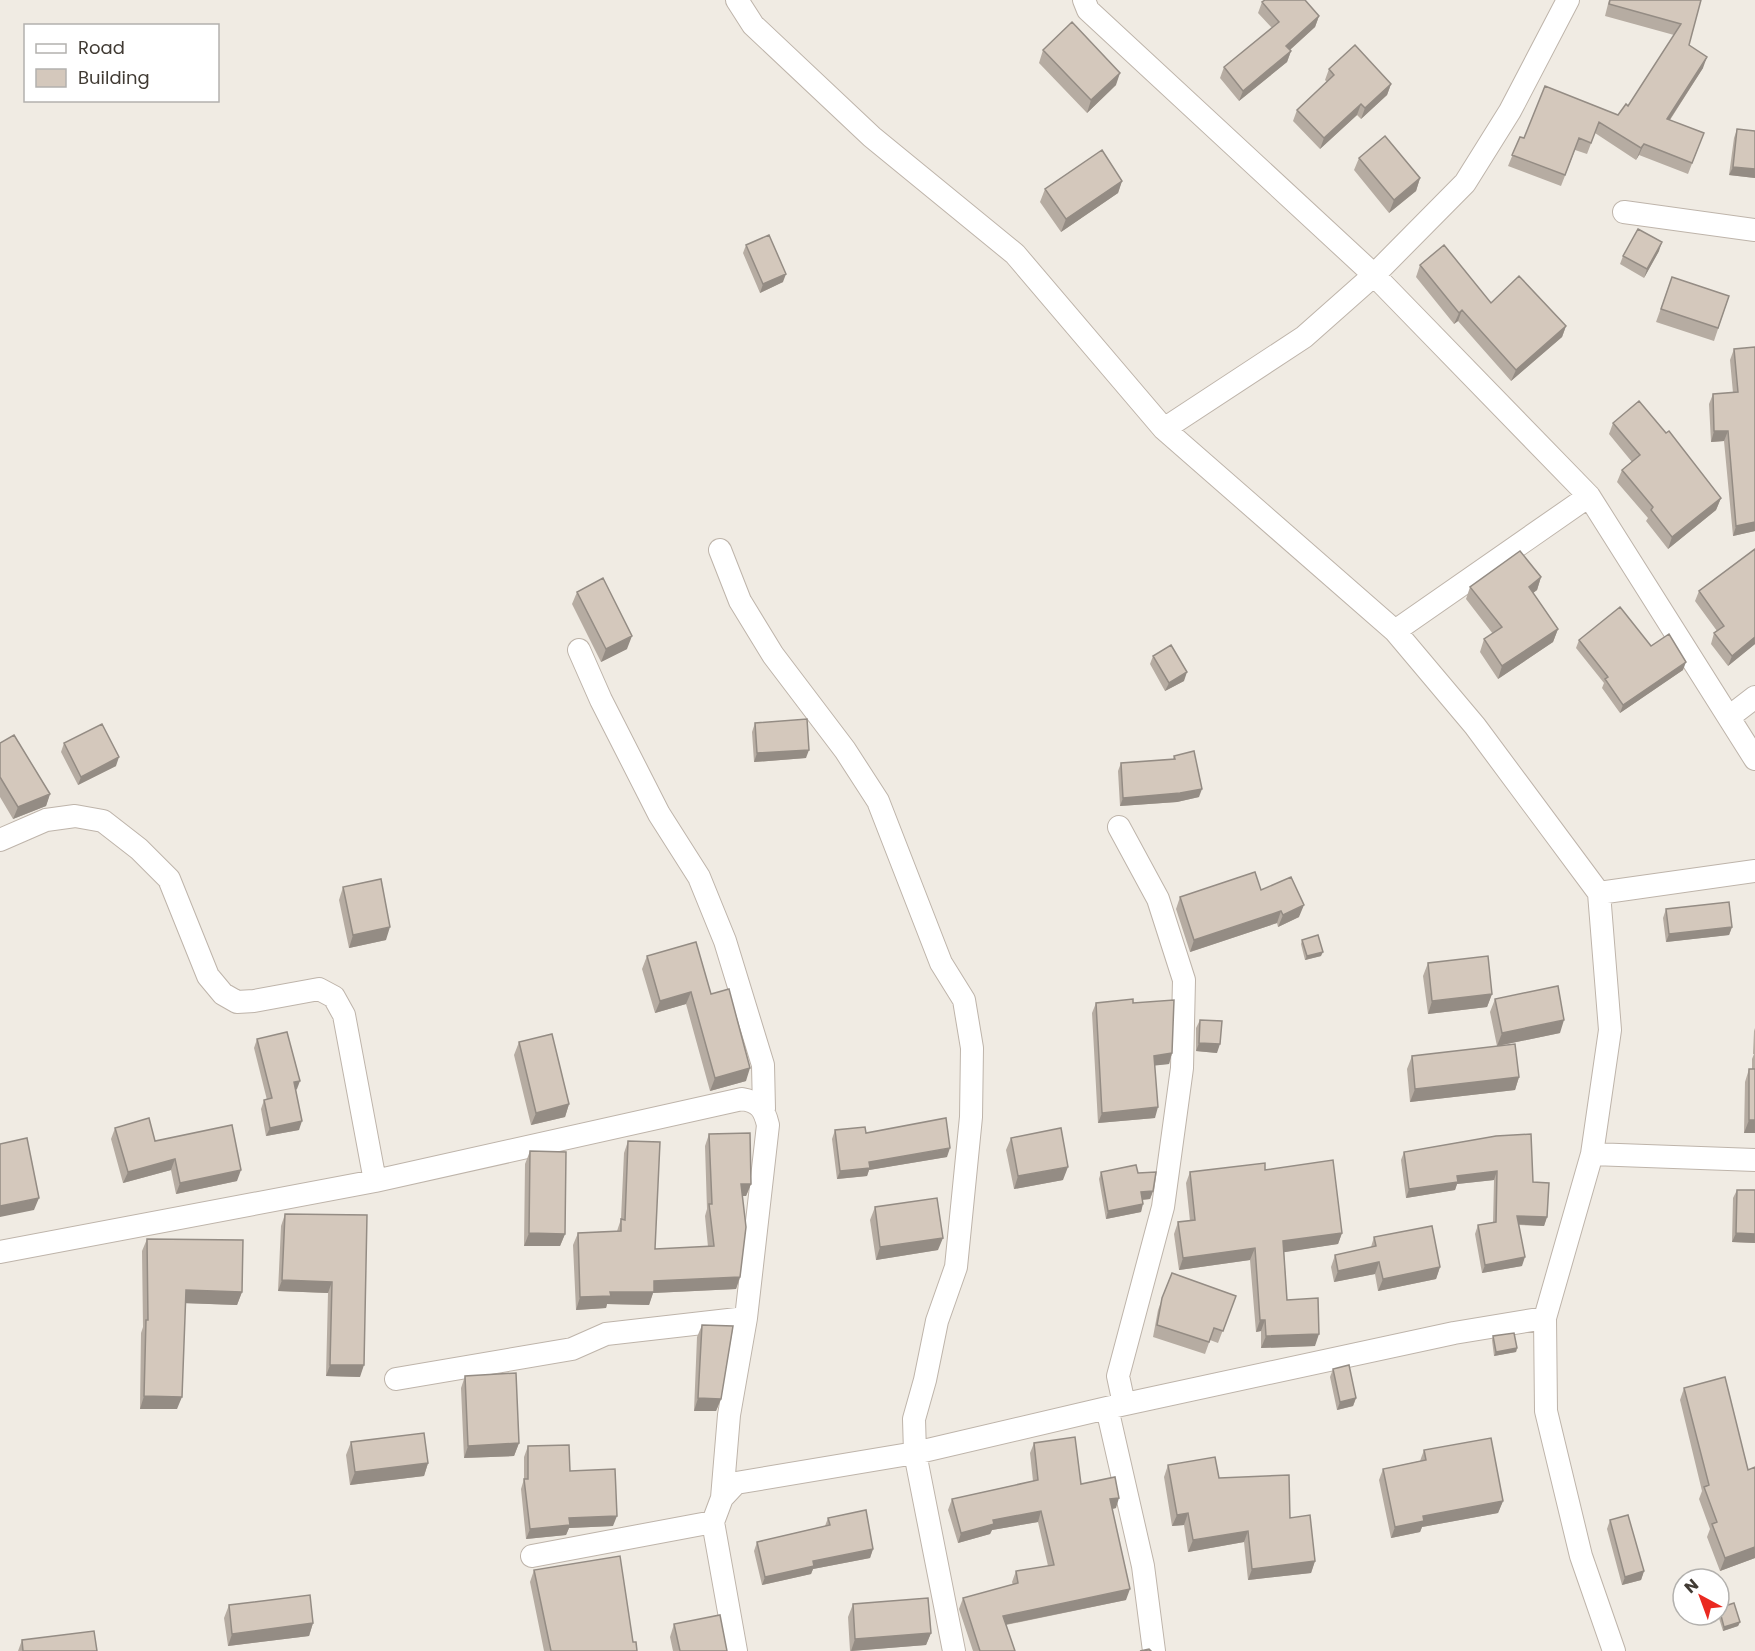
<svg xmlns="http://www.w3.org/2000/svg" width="1755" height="1651" viewBox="0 0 1755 1651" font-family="Poppins,sans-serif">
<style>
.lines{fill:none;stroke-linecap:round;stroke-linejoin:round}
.street-casing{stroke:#beb4aa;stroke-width:24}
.street{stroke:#fff;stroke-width:22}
.wall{fill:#b6aca2}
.shaded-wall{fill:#948c84}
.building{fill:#d4c8bc;stroke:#948c84;stroke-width:1.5}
</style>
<rect width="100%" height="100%" fill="#f0ebe3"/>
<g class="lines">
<g class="street-casing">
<path id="street" d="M737,0L753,25L872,137L1015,254L1164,429L1395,631L1475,726L1599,893L1610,1030L1592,1154L1545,1318L1546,1411L1581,1556L1614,1651
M1084,0L1088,10L1374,275L1589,496L1755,759
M1624,212L1755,230
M1164,429L1304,337L1374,275L1465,183L1510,111L1568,0
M720,550L740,601L773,655L845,750L878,801L941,963L964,1000L972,1048L971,1117L956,1267L937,1321L925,1380L914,1419L915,1453L954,1651
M1395,631L1589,496
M579,650L601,700L659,814L699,877L725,941L763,1065L764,1109
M1729,717L1755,697
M1119,827L1158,899L1184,980L1182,1068L1163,1207L1118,1376L1124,1404
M0,840L46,820L75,816L103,821L139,849L169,879L208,976L223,994L237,1002L254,1001L319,989L334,997L344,1015L375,1181
M1599,893L1755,871
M1592,1154L1755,1160
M0,1252L375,1181L742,1099C759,1102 764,1108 768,1125L746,1318L729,1415L722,1498
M396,1379L572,1349L606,1334L746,1318
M1107,1408L1143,1566L1154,1651
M532,1556L713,1522
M736,1651L713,1522L722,1498L736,1483L915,1453L1107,1408L1454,1333L1545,1318"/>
</g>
<use href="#street" class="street"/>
</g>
<path class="wall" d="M1609,0H1701L1689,45L1703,68L1670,120L1704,133L1688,174L1639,155L1636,160L1595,133L1587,154L1575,150L1561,186L1508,166L1520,137L1524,138L1618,115L1628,106L1674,35L1605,16Z
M1262,2L1319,16L1315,27L1290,50L1291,51L1287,62L1239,101L1220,78L1224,67L1272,28L1258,13Z
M1043,50L1116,85L1087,113L1039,63Z
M1329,69L1391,84L1387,95L1361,119L1357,115L1320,149L1293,121L1297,110L1327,82L1325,80Z
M1737,129L1755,131V178L1729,175L1734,138Z
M1359,158L1420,178L1416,191L1389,213L1354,170Z
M1122,181L1118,193L1061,232L1040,202L1045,189Z
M746,245L783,282L760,293L743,253Z
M1659,251L1644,278L1620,264L1623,256Z
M1420,265L1491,303L1566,326L1562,337L1511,381L1458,321L1454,324L1416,277Z
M1672,277L1729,296L1714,341L1656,322Z
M1734,349L1755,531L1733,536L1724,441L1711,442L1709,404L1713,394L1733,393L1730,360Z
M1613,423L1721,498L1716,510L1668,549L1646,521L1648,518L1617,482L1622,470L1632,462L1609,434Z
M1755,549V644L1728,666L1711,644L1714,633L1717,631L1695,601L1699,591Z
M1541,577L1537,590L1533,593L1558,629L1553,642L1498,679L1480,652L1484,639L1493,634L1466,599L1470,587Z
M577,592L627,649L601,662L572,604Z
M1579,640L1651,646L1683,670L1620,713L1602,688L1604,683L1576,648Z
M1153,656L1184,681L1165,691L1150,664Z
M755,723L806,758L754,762L752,732Z
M0,743L50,794L46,806L13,819L0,797Z
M64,743L116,766L78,785L61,752Z
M1174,756L1199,797L1177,802L1120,806L1118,771L1121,763L1173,759Z
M343,887L386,940L349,948L339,900Z
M1261,890L1299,917L1278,927L1277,923L1190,952L1176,909L1180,897Z
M1666,909L1732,927L1729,935L1666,942L1663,918Z
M1302,940L1321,956L1305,960L1301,944Z
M647,956L711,994L746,1081L710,1091L686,1004L655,1013L642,969Z
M1428,963L1492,994L1487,1007L1428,1014L1423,976Z
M1495,999L1560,1033L1497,1046L1490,1012Z
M1096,1003H1133L1172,1053L1169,1064L1155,1065V1118L1098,1123L1092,1013Z
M1200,1020L1217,1053L1196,1051V1028Z
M1755,1028V1133H1744L1745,1082L1749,1069H1752V1059L1754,1054H1753L1754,1031Z
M257,1039L297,1089L296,1090L299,1130L266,1136L261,1109L264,1100H267L254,1048Z
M519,1042L569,1104L565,1117L531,1125L514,1055Z
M1412,1056L1519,1077L1515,1090L1410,1102L1407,1069Z
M115,1128L155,1141L237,1181L176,1194L171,1170L123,1183L111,1139Z
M835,1130L866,1133L947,1157L869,1170L867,1176L837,1179L832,1139Z
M709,1134L751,1184L746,1196H743L740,1277L736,1289L653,1293L649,1305L607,1304L606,1308L576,1310L573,1245L578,1233L617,1231L621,1219L624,1153L628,1141L655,1249L708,1247L705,1216L707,1209L705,1146Z
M1496,1136L1533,1182L1547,1217L1544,1226L1519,1225L1522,1266L1482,1273L1475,1234L1478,1225L1493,1223L1494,1180L1457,1184L1455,1190L1406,1198L1401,1160L1404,1152Z
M1011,1138L1063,1180L1014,1189L1006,1150Z
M530,1151L565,1234L560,1246H524L525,1164Z
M1265,1170L1342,1233L1338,1244L1284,1252L1287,1300L1315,1346L1261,1348V1331L1256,1332L1250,1260L1179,1270L1174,1234L1178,1222L1190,1221L1186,1183L1190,1172Z
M1101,1172L1138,1173L1153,1191L1150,1199L1143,1200L1141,1212L1106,1219L1099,1179Z
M1737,1190H1755V1243L1732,1242L1733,1198Z
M875,1207L938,1250L876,1260L870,1220Z
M285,1214L367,1215L360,1377L326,1376L328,1293L278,1291L281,1226Z
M1374,1237L1440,1267L1436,1279L1378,1291L1375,1274L1334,1282L1331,1267L1335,1255L1371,1247Z
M147,1239L242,1292L237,1305L185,1303L177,1409H140L141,1333L143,1327L142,1251Z
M1172,1273L1236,1296L1218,1343L1210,1340L1205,1354L1153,1337L1158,1310Z
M702,1325L721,1399L716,1411H694L697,1337Z
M1493,1336L1517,1348L1516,1352L1494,1356L1492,1340Z
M1333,1369L1356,1398L1353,1406L1337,1410L1330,1377Z
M465,1376L519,1443L514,1456L464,1458L461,1388Z
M1684,1388L1755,1558L1720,1571L1707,1537L1710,1529L1699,1499L1702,1491L1680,1400Z
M351,1442L428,1463L424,1476L350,1485L346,1455Z
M1034,1443L1081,1484L1116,1508L1112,1509L1126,1600L1006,1625L1015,1651H973L959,1609L963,1598L1013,1585L1012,1582L1016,1571L1048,1566L1038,1522L992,1530L990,1534L958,1543L948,1510L952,1499L1033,1481L1030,1453Z
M528,1446L570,1471L613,1526L569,1528L566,1535L526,1539L521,1489L524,1479V1457Z
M1424,1450L1503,1501L1498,1513L1422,1527L1420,1532L1391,1538L1379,1480L1383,1469L1420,1461Z
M1168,1465L1219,1478L1290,1518L1315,1561L1311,1573L1248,1580L1244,1542L1188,1552L1184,1525L1172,1526L1164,1477Z
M828,1518L873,1549L870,1558L813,1569L811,1574L762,1585L754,1551L757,1542L825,1526Z
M1610,1520L1644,1571L1641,1580L1622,1585L1607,1529Z
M534,1570L633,1642L637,1651H544L530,1582Z
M853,1604L931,1633L926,1645L850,1651L848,1617Z
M229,1605L313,1623L309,1636L228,1646L224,1618Z
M1719,1608L1740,1622L1738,1626L1723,1631L1718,1615H1719Z
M674,1624L727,1651H673L670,1637Z
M22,1640L97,1651H18Z"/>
<path class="shaded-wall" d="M1319,16L1315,27L1282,57L1286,46Z
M1291,51L1287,62L1239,101L1243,91Z
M1707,57L1703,68L1663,130L1667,119Z
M1120,73L1116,85L1087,113L1091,100Z
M1391,84L1387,95L1361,119L1365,108Z
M1361,104L1357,115L1320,149L1324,138Z
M1644,144L1639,155L1636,160L1641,148Z
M1733,167L1755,169V178L1729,175Z
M1420,178L1416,191L1389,213L1394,200Z
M1122,181L1118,193L1061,232L1066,219Z
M1662,242L1659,251L1644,278L1647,269Z
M786,274L783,282L760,293L763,284Z
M1462,310L1458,321L1454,324L1459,313Z
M1566,326L1562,337L1511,381L1516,370Z
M1714,431H1728L1724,441L1711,442Z
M1721,498L1716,510L1668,549L1672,537Z
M1755,522V531L1733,536L1736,526Z
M1541,577L1537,590L1525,599L1529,587Z
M1558,629L1553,642L1498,679L1502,666Z
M632,636L627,649L601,662L606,649Z
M1755,637V644L1728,666L1732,656Z
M1686,662L1683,670L1620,713L1623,705Z
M1187,672L1184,681L1165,691L1169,683Z
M809,750L806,758L754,762L757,753Z
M119,757L116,766L78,785L81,777Z
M1202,789L1199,797L1177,802L1120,806L1123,798Z
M50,794L46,806L13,819L18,807Z
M1304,905L1299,917L1278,927L1283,915Z
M1281,911L1277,923L1190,952L1194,940Z
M390,927L386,940L349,948L353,935Z
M1732,927L1729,935L1666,942L1669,934Z
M1323,952L1321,956L1305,960L1307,956Z
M691,992L686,1004L655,1013L660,1001Z
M1492,994L1487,1007L1428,1014L1432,1001Z
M1564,1020L1560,1033L1497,1046L1502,1033Z
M1199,1043L1220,1044L1217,1053L1196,1051Z
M1172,1053L1169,1064L1151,1066L1154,1056Z
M750,1068L746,1081L710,1091L715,1078Z
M1519,1077L1515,1090L1410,1102L1415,1089Z
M300,1081L297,1089L291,1091L294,1082Z
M569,1104L565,1117L531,1125L536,1113Z
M1158,1107L1155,1118L1098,1123L1102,1113Z
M1749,1120H1755V1133H1744Z
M302,1121L299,1130L266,1136L270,1128Z
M950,1148L947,1157L869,1170L867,1176L837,1179L840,1171L869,1162Z
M175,1159L171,1170L123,1183L128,1172Z
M1068,1167L1063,1180L1014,1189L1018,1176Z
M241,1170L237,1181L176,1194L180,1183Z
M1497,1171L1494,1180L1457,1184L1455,1190L1406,1198L1409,1189L1457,1176Z
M741,1184H751L746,1196H737Z
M1153,1191L1150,1199L1138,1200L1141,1192Z
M39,1198L34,1210L0,1217V1206Z
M1143,1204L1141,1212L1106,1219L1108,1211Z
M1517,1216L1547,1217L1544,1226L1514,1224Z
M529,1233L565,1234L560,1246H524Z
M1342,1233L1338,1244L1279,1253L1283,1241Z
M1736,1233L1755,1234V1243L1732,1242Z
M943,1238L938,1250L876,1260L880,1247Z
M1255,1248L1250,1260L1179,1270L1183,1258Z
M1525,1257L1522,1266L1482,1273L1485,1265Z
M1379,1262L1375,1274L1334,1282L1338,1271Z
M1440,1267L1436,1279L1378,1291L1383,1279Z
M740,1277L736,1289L653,1293L649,1305L607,1304L606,1308L576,1310L580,1297L610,1292L654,1281Z
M282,1280L332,1282L328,1293L278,1291Z
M186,1290L242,1292L237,1305L181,1303Z
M1260,1320H1265L1261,1331L1256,1332Z
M1319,1334L1315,1346L1261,1348L1266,1336Z
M1517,1348L1516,1352L1494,1356L1496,1352Z
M330,1365H364L360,1377L326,1376Z
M144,1396L182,1397L177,1409H140Z
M698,1398L721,1399L716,1411H694Z
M1356,1398L1353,1406L1337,1410L1340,1402Z
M519,1443L514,1456L464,1458L468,1446Z
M428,1463L424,1476L350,1485L355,1472Z
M1119,1498L1116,1508L1107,1510L1110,1499Z
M1503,1501L1498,1513L1422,1527L1420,1532L1391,1538L1395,1527L1423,1516Z
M1041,1511L1038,1522L992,1530L990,1534L958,1543L961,1533L993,1520Z
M1188,1513L1184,1525L1172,1526L1177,1515Z
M617,1516L613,1526L569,1528L566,1535L526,1539L530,1529L569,1518Z
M1248,1531L1244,1542L1188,1552L1193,1540Z
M1755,1547V1558L1720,1571L1725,1558Z
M873,1549L870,1558L813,1569L811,1574L762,1585L765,1577L813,1561Z
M1315,1561L1311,1573L1248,1580L1252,1569Z
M1644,1571L1641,1580L1622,1585L1625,1577Z
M1130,1589L1126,1600L999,1626L1003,1616Z
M1740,1622L1738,1626L1723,1631L1724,1627Z
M313,1623L309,1636L228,1646L232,1634Z
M931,1633L926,1645L851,1651L855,1639Z"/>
<path class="building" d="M1265,0H1305L1319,16L1286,46L1291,51L1243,91L1224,67L1279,22L1262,2Z
M1610,0H1701L1689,45L1707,57L1667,119L1704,133L1692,163L1644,144L1641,148L1599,122L1591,143L1579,138L1565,175L1512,155L1520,137L1524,138L1545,86L1618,115L1626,104L1628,106L1681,24L1609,4Z
M1072,22L1120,73L1091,100L1043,50Z
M1355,45L1391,84L1365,108L1361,104L1324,138L1297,110L1334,75L1329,69Z
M1737,129L1755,131V169L1733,167Z
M1385,136L1420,178L1394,200L1359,158Z
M1102,150L1122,181L1066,219L1045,189Z
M1638,229L1662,242L1647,269L1623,256Z
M769,235L786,274L763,284L746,245Z
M1444,245L1491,303L1519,276L1566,326L1516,370L1462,310L1459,313L1420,265Z
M1672,277L1729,296L1718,328L1661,309Z
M1755,347V522L1736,526L1728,431H1714L1713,394L1738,392L1734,349Z
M1639,401L1666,433L1669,431L1721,498L1672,537L1651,510L1653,507L1622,470L1640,455L1613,423Z
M1755,549V637L1732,656L1714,633L1724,626L1699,591Z
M1520,551L1541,577L1529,587L1558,629L1502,666L1484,639L1502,627L1470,587Z
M603,578L632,636L606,649L577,592Z
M1620,607L1651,646L1669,634L1686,662L1623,705L1605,679L1608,677L1579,640Z
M1171,645L1187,672L1169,683L1153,656Z
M807,719L809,750L757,753L755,723Z
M102,724L119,757L81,777L64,743Z
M14,735L50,794L18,807L0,777V743Z
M1194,751L1202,789L1180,793L1123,798L1121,763L1175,759L1174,756Z
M1255,872L1261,890L1291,877L1304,905L1283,915L1281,911L1194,940L1180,897Z
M381,879L390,927L353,935L343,887Z
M1729,902L1732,927L1669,934L1666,909Z
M1318,935L1323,952L1307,956L1302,940Z
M696,942L711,994L729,989L750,1068L715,1078L691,992L660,1001L647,956Z
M1488,956L1492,994L1432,1001L1428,963Z
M1558,986L1564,1020L1502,1033L1495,999Z
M1133,999V1003L1174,1000L1172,1053L1154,1056L1158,1107L1102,1113L1096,1003Z
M1200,1020L1222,1021L1220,1044L1199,1043Z
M287,1032L300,1081L294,1082L302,1121L270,1128L264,1100L272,1098L257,1039Z
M552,1034L569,1104L536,1113L519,1042Z
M1515,1044L1519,1077L1415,1089L1412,1056Z
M1749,1069H1755V1120H1749Z
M149,1118L155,1141L232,1125L241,1170L180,1183L175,1159L128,1172L115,1128Z
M946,1118L950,1148L869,1162L870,1168L840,1171L835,1130L865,1127L866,1133Z
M1061,1128L1068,1167L1018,1176L1011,1138Z
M750,1133L751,1184H741L746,1227L740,1277L654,1281V1292H610L611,1296L580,1297L578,1233L621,1231V1219L625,1220L628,1141L660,1142L655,1249L714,1246L709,1204H712L709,1134Z
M1531,1134L1533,1182L1549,1183L1547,1217L1517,1216L1525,1257L1485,1265L1478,1225L1496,1222L1497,1171L1457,1176L1458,1182L1409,1189L1404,1152L1496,1136Z
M27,1138L39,1198L0,1206V1144Z
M530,1151L566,1152L565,1234L529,1233Z
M1333,1160L1342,1233L1283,1241L1287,1300L1318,1298L1319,1334L1266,1336L1265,1320H1260L1255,1248L1183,1258L1178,1222L1195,1220L1190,1172L1265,1163V1170Z
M1136,1165L1138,1173L1156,1172L1153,1191L1141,1192L1143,1204L1108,1211L1101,1172Z
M1737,1190H1755V1234L1736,1233Z
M937,1198L943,1238L880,1247L875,1207Z
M285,1214L367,1215L364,1365H330L332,1282L282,1280Z
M1432,1226L1440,1267L1383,1279L1379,1262L1338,1271L1335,1255L1376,1246L1374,1237Z
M147,1239L243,1240L242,1292L186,1290L182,1397L144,1396L146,1320H148Z
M1172,1273L1236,1296L1223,1331L1214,1328L1209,1342L1157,1325L1162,1298Z
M702,1325L733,1326L721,1399L698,1398Z
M1514,1333L1517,1348L1496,1352L1493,1336Z
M1349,1365L1356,1398L1340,1402L1333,1369Z
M516,1373L519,1443L468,1446L465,1376Z
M1725,1377L1748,1470L1755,1467V1547L1725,1558L1712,1524L1717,1522L1704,1487L1709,1485L1684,1388Z
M424,1433L428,1463L355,1472L351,1442Z
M1075,1437L1081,1484L1115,1477L1119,1498L1110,1499L1130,1589L1003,1616L1015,1651H980L963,1598L1018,1583L1016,1571L1054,1565L1041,1511L993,1520L994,1524L961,1533L952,1499L1038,1480L1034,1443Z
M1491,1438L1503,1501L1423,1516L1424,1521L1395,1527L1383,1469L1426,1460L1424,1450Z
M569,1445L570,1471L615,1469L617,1516L569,1518L570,1525L530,1529L524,1479H528V1446Z
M1215,1457L1219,1478L1289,1475L1290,1518L1310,1515L1315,1561L1252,1569L1248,1531L1193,1540L1188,1513L1177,1515L1168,1465Z
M866,1510L873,1549L813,1561L814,1566L765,1577L757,1542L830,1525L828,1518Z
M1628,1515L1644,1571L1625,1577L1610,1520Z
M620,1556L633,1642H636L637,1651H551L534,1570Z
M310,1595L313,1623L232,1634L229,1605Z
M928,1598L931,1633L855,1639L853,1604Z
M1734,1603L1740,1622L1724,1627L1719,1608Z
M720,1615L727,1651H680L674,1624Z
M94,1631L97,1651H23L22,1640Z
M1149,1649L1151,1651H1140Z"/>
<rect x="24" y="24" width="195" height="78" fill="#ffffff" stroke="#b3b1ae" stroke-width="1.5"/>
<rect x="36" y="44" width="30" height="9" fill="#ffffff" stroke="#b3b1ae" stroke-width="1.5"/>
<text x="78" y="54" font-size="18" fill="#413b34">Road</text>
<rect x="36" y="69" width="30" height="18" fill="#d4c8bc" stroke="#b3b1ae" stroke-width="1.5"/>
<text x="78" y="84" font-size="18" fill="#413b34">Building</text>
<g transform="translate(1701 1597) rotate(319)"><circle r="28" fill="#ffffff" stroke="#b3b1ae" stroke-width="1.5"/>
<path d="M0-4.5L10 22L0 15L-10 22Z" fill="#ea2920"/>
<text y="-9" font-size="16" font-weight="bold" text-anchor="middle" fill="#413b34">N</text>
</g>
</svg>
